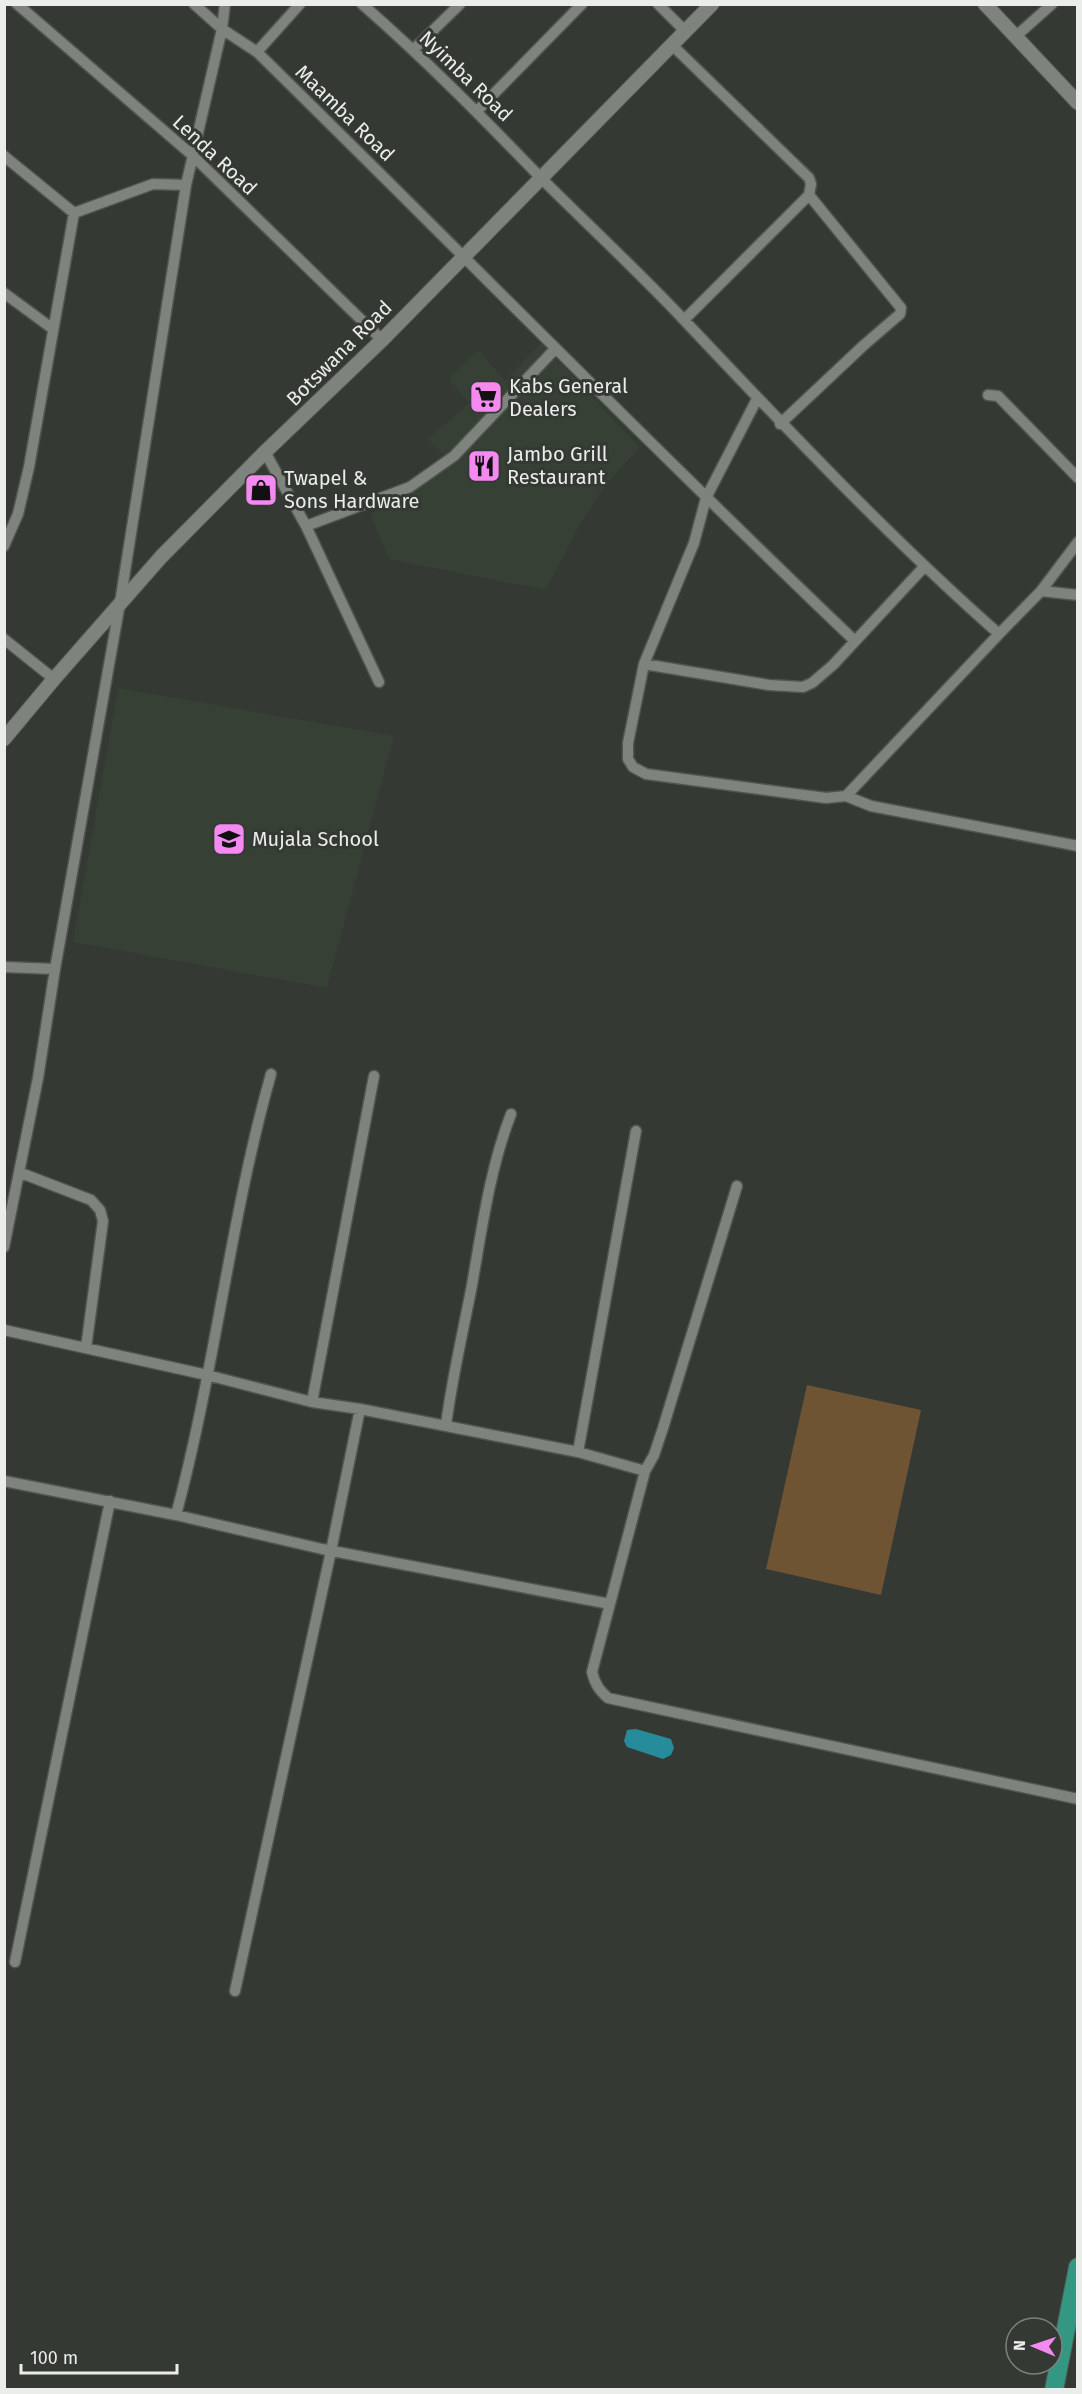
<svg xmlns="http://www.w3.org/2000/svg" width="1082" height="2394" viewBox="0 0 1082 2394" font-family="'Fira Sans',sans-serif">
<style>
.built{fill:#364034}
.green{fill:#6f5433}
.water{fill:#268c9b}
.lines{fill:none;stroke-linecap:round;stroke-linejoin:round}
.minor-casing{stroke:#515550;stroke-width:13}
.tertiary-casing{stroke:#515550;stroke-width:16}
.trunk-casing{stroke:#515550;stroke-width:20}
.minor{stroke:#7e847d;stroke-width:10}
.tertiary{stroke:#7e847d;stroke-width:14}
.trunk{stroke:#349782;stroke-width:18}
.labels{text-anchor:middle;stroke-width:6;stroke-linejoin:round;paint-order:stroke}
.street-label{font-size:20px;fill:#eaede9;stroke:#343933}
.poi-label{font-size:20px;fill:#eaede9;stroke:#343933;text-anchor:start}
</style>
<rect width="100%" height="100%" fill="#343933"/>
<path class="built" d="M541,343L640,447L604,487L579,526L546,590L389,559L370,514L417,488L451,462L428,439L469,403L449,379L478,350L505,380Z
M118,688L394,736L327,988L73,942Z"/>
<path class="green" d="M807,1385L921,1410L881,1595L766,1569Z"/>
<path class="water" d="M636,1729L671,1739L674,1748L671,1755L663,1759L627,1747L624,1741L627,1730Z"/>
<g class="lines">
<g class="minor-casing">
<path id="minor" d="M17,4L192,155L382,340
M194,4L222,29L257,52C457,248 652,448 855,641
M362,4C425,59 483,118 541,178C589,226 639,272 685,321C787,429 888,536 999,634L1041,591L1078,542
M658,4L685,31
M1015,37L1052,4
M672,45L809,178L811,184L809,195L901,308L900,314L864,345L780,424
M414,49L460,4
M257,52L300,4
M477,111L582,4
M4,156L74,213L29,467L18,514L4,546
M74,213L153,184L186,185
M4,293L53,329
M684,320L809,195
M988,395L998,396L1078,478
M757,399L706,498L694,543L644,664L628,743V759L633,767L646,774L826,798L846,796L999,634
M265,452L306,526L379,682
M306,526L410,487L454,456L555,349
M1041,591L1078,595
M4,639L54,679
M644,664L769,685L803,687L812,683L833,665L924,567
M846,796L871,806L1078,846
M4,967L55,969
M21,1173L91,1200L100,1210L103,1221L86,1348
M737,1186L663,1428L654,1455L645,1471L592,1672C595,1684 599,1690 608,1698L1078,1799
M4,1247L38,1078L55,969L120,603L186,185L222,29L225,4
M4,1330L207,1375L312,1402L360,1409L578,1452L645,1471
M312,1402L374,1076
M446,1425C452,1378 463,1332 472,1285C482,1228 490,1168 511,1114
M578,1452L636,1131
M4,1481L176,1515L322,1549L610,1604
M176,1515C215,1370 230,1219 271,1074
M15,1962L110,1501
M235,1991L331,1551L360,1409"/>
</g>
<g class="tertiary-casing">
<path id="tertiary" d="M985,4L1078,103
M4,739L54,679L161,557L265,452L382,340L712,4"/>
</g>
<g class="trunk-casing">
<path id="trunk" d="M1054,2390L1078,2267"/>
</g>
<use href="#minor" class="minor"/>
<use href="#tertiary" class="tertiary"/>
<use href="#trunk" class="trunk"/>
</g>
<defs>
<g id="supermarket-square" transform="scale(1.725)"><rect x="-9" y="-9" width="18" height="18" rx="4" fill="#f489f0" stroke="#343933"/><path d="M-6-5.5h2.5l.6 2H6L4.5 2H-2.5L-4.4-4H-6ZM-1.5 3.2a1.3 1.3 0 1 0 .1 0ZM3 3.2a1.3 1.3 0 1 0 .1 0Z" fill="#111"/></g>
<g id="restaurant-square" transform="scale(1.725)"><rect x="-9" y="-9" width="18" height="18" rx="4" fill="#f489f0" stroke="#343933"/><path d="M-5-6h1v4h1v-4h1v4h1v-4h1v5L-1.5 .5V6h-2V.5L-5-1ZM5-6V6H3V1.5H1.5Q1.5-4 5-6Z" fill="#111"/></g>
<g id="shop-square" transform="scale(1.725)"><rect x="-9" y="-9" width="18" height="18" rx="4" fill="#f489f0" stroke="#343933"/><path d="M-5-2.5h2.3a2.7 3.5 0 0 1 5.4 0H5L5.5 6h-11ZM-1.5-2.5h3a1.5 2.3 0 0 0-3 0Z" fill="#111"/></g>
<g id="school-square" transform="scale(1.725)"><rect x="-9" y="-9" width="18" height="18" rx="4" fill="#f489f0" stroke="#343933"/><path d="M0-5L7-2L0 1L-7-2ZM-4 1L0 2.5L4 1V4Q0 6-4 4Z" fill="#111"/></g>
</defs>
<g fill-rule="evenodd">
<use href="#supermarket-square" x="486" y="397"/>
<use href="#restaurant-square" x="484" y="466"/>
<use href="#shop-square" x="261" y="490"/>
<use href="#school-square" x="229" y="839"/>
</g>
<g class="labels">
<g class="street-label">
<text transform="translate(466 76) rotate(44)" y="7">Nyimba Road</text>
<text transform="translate(345 113) rotate(44)" y="7">Maamba Road</text>
<text transform="translate(215 155) rotate(43)" y="7">Lenda Road</text>
<text transform="translate(339 353) rotate(-45)" y="7">Botswana Road</text>
</g>
<g class="poi-label">
<text x="509" y="393">Kabs General<tspan x="509" dy="23">Dealers</tspan></text>
<text x="507" y="461">Jambo Grill<tspan x="507" dy="23">Restaurant</tspan></text>
<text x="284" y="485">Twapel &amp;<tspan x="284" dy="23">Sons Hardware</tspan></text>
<text x="252" y="846">Mujala School</text>
</g>
</g>
<rect width="1082" height="2394" fill="none" stroke="#eaede9" stroke-width="12"/>
<g transform="translate(1034 2346) rotate(272)"><circle r="28" fill="#343933" stroke="#7d817c" stroke-width="1.5"/>
<path d="M0-4.5L10 22L0 15L-10 22Z" fill="#f489f0"/>
<text y="-9" font-size="16" font-weight="bold" text-anchor="middle" fill="#eaede9">N</text>
</g>
<path d="M21 2364v9h156v-9" fill="none" stroke="#eaede9" stroke-width="3"/>
<text x="30" y="2364" font-size="18" fill="#eaede9" stroke="#343933" stroke-width="4.5" paint-order="stroke">100 m</text>
</svg>
